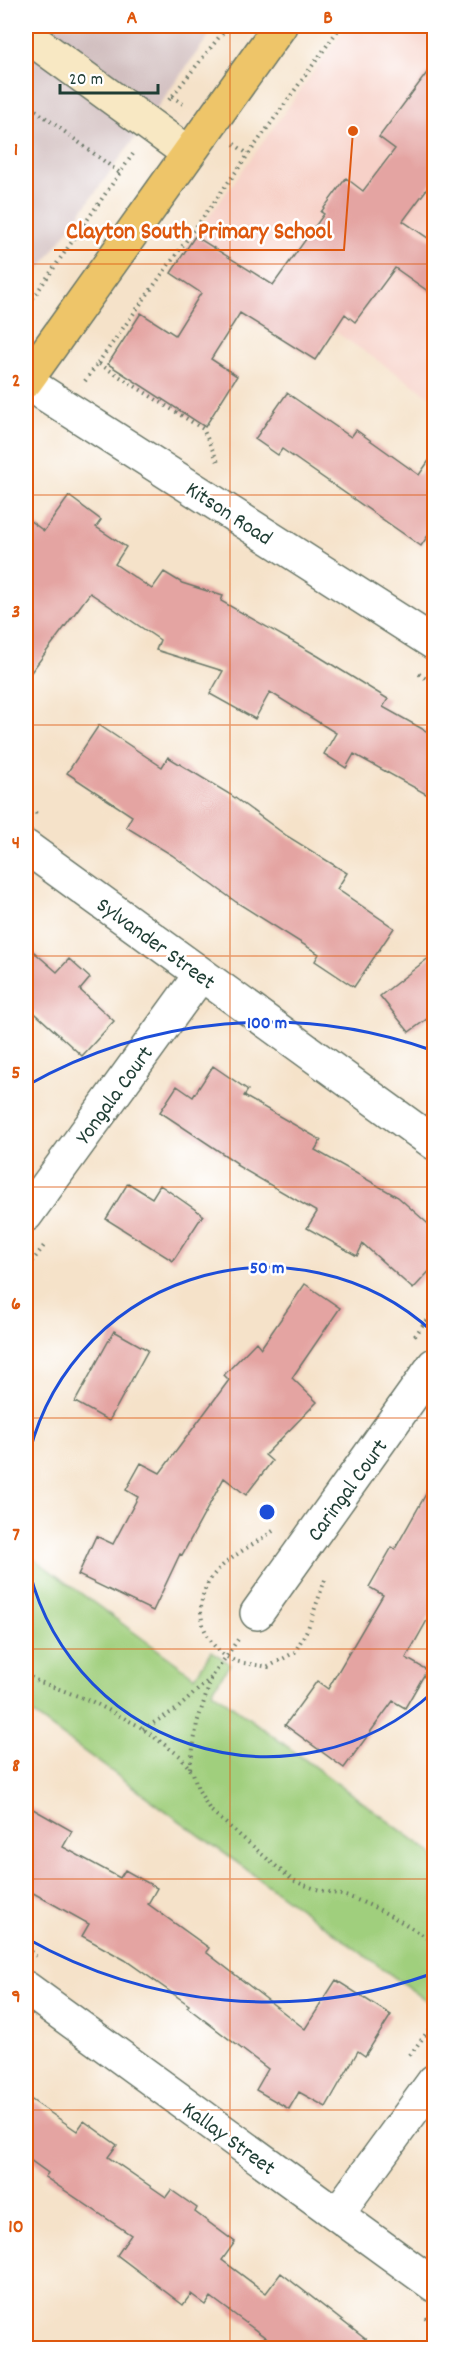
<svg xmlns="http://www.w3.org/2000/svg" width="460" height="2374" viewBox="0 0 460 2374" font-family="Dekko,sans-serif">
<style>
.built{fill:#f7d1c8}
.industrial{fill:#d2bfc0}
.green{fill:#a0cf7d;stroke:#608658;stroke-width:1.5}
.building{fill:#e4a4a2}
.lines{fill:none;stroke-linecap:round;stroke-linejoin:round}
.street-casing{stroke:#6a7768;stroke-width:36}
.secondary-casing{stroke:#6a7768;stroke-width:36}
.primary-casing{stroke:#6a7768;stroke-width:36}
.path{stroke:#6a7768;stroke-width:4;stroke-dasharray:1.5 4.5;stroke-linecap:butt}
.street{stroke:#fff;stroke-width:33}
.secondary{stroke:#f8e8c3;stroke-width:33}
.primary{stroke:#eec569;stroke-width:33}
.grid{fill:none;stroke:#de580e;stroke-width:1.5;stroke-opacity:0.55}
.ring{fill:none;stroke:#1d4ed8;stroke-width:3}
.labels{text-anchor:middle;stroke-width:5;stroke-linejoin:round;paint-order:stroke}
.street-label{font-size:22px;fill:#1f3d34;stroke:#fff}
.centre{fill:#1d4ed8;stroke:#fff;stroke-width:3}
.ring-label{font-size:18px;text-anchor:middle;font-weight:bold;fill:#1d4ed8;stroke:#fff;stroke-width:5;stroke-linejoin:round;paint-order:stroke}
.leader{fill:none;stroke:#de580e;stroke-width:2}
.callout-dot{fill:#de580e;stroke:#fff;stroke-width:2}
.callout-label{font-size:24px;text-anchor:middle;font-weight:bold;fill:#de580e;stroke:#fff;stroke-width:5;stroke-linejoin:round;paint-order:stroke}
.neatline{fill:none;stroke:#de580e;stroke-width:2}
.grid-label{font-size:20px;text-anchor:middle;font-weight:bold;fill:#de580e}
</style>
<rect width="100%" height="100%" fill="#fff"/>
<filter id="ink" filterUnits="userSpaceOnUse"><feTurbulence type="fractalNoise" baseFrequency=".0167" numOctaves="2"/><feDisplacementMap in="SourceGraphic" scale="12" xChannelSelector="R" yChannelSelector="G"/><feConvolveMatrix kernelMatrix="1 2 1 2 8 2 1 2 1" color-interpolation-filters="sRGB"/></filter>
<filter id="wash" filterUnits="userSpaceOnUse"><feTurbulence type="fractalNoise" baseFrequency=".008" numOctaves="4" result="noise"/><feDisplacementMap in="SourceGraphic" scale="24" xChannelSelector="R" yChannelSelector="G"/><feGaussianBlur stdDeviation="1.35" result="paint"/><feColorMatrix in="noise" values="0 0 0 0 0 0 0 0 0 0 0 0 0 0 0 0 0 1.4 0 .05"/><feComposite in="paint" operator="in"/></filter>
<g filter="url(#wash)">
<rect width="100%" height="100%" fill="#f5e2c9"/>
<path class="built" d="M347,26H434V399L195,236Z"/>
<path class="industrial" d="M26,26H216L26,288Z"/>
<path class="green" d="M26,1553L195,1677L212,1651L230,1664L212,1691L434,1855V2006L26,1709Z"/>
<g id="blocks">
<path class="building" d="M435,62V178L403,221L435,243V296L395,268L355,322L345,314L315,360L240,313L211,359L237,376L205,427L108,364L141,313L175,335L201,293L171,273L195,236L273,285L324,214L321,212L346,178L363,191L395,149L379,137Z
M287,393L351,437L356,430L419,475L435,452V525L421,546L282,449L278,455L255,439Z
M69,496L101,520L96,527L126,547L115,564L152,589L164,572L182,583L223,596L221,601L318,656L388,699L383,707L435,736V799L354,754L346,768L324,754L336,733L270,692L255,719L210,694L223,671L156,650L160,640L90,593L26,679V518L44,531Z
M99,725L162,767L168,757L231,795L287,836L347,873L337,889L394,928L354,987L315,961L319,954L236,902L172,855L126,827L132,816L67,773Z
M26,945L57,972L69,959L90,978L80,990L114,1021L82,1056L26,1005Z
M435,953V1013L409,1032L380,996Z
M213,1066L248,1090L244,1096L321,1140L315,1150L398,1197L435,1230V1265L413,1289L363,1244L357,1256L307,1228L317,1212L236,1165L237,1163L160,1112L177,1086L193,1097Z
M128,1183L152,1198L160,1185L203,1215L173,1261L106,1219Z
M305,1284L340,1308L292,1378L317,1402L265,1455L272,1461L246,1495L224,1478L182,1555L180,1554L153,1611L78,1575L96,1536L113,1544L138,1497L126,1490L141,1463L160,1473L229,1380L224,1375L256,1342L261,1348Z
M114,1331L148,1350L109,1421L75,1402Z
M435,1478V1606L406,1658L427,1670L405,1708L393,1701L344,1768L285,1725L317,1681L328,1689L383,1595L369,1587L392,1547L395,1549Z
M26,1805L72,1831L63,1847L120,1878L125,1870L157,1888L148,1904L209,1948L206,1952L305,2029L336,1980L391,2015L365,2056L358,2051L326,2107L299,2092L289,2109L256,2090L268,2069L187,2007L189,2005L125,1960L82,1936L89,1924L26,1889Z
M26,2096L77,2131L84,2121L117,2145L108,2157L166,2197L171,2190L197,2208L195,2212L235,2242L222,2260L266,2293L281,2273L378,2349H281L211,2297L206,2305L191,2294L183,2305L117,2255L131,2235L45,2177L48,2173L26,2157Z"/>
</g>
</g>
<g filter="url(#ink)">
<use href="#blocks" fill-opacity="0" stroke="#6a7768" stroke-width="1.5"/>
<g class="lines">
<g class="street-casing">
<path id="street" d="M26,382L434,643
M26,847L434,1143
M26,1215L201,974
M257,1613L434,1365
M26,1988L434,2285
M337,2214L434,2081"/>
</g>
<g class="secondary-casing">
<path id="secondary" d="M26,35L188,153"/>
</g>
<g class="primary-casing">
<path id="primary" d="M26,381L280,26"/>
</g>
<path class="path" d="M172,96L183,104
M169,100L228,26
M26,103L120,173
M234,144L248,154
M26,308L133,154
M98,363L341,26
M85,381L98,363L203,429L219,464
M419,674L434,684
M26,805L37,814
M26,1285L31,1263L46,1243
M415,1336L434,1309
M273,1531C256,1543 234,1554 219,1569C192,1595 196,1636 227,1657C238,1664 255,1664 268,1667L295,1652L308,1628L326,1577
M26,1674L35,1680L91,1701L139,1726L180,1756L193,1773L198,1789L210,1810L291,1879C315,1892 334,1891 357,1900C384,1910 410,1927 434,1942
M143,1729L177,1709L212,1677
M190,1768L197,1723L212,1677L239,1638
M26,1948L36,1956
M410,2055L434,2023
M425,2318L434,2325"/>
<use href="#street" class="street"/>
<use href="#secondary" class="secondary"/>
<use href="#primary" class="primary"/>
</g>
</g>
<path class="grid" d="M230,26V2348M26,264H434M26,495H434M26,725H434M26,956H434M26,1187H434M26,1418H434M26,1649H434M26,1879H434M26,2110H434"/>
<g class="ring">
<path d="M434 1691A245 245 0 0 1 26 1555M26 1469A245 245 0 0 1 434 1333"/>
<path d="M431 1974A490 490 0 0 1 26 1938M26 1086A490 490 0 0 1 431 1050"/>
</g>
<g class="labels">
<g class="street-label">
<text transform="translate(230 512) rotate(33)" y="8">Kitson Road</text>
<text transform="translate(157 942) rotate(36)" y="8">Sylvander Street</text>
<text transform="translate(113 1094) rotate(-54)" y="8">Yongala Court</text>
<text transform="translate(346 1489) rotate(-54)" y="8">Caringal Court</text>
<text transform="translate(230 2137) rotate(36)" y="8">Kallay Street</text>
</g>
</g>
<circle cx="267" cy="1512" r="9" class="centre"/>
<g class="ring-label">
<text x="267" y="1028">100 m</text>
<text x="267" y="1273">50 m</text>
</g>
<path class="leader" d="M353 131L344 250H54"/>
<circle class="callout-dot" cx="353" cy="131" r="6"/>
<g class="callout-label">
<text x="199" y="238">Clayton South Primary School</text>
</g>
<rect width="460" height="2374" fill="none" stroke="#fff" stroke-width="66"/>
<path d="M60 84v9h98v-9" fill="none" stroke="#1f3d34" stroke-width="3"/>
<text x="69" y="84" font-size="18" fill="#1f3d34" stroke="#ffffff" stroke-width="4.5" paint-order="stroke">20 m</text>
<rect x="33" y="33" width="394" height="2308" class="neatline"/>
<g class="grid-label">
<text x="132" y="23">A</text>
<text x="328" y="23">B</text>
<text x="16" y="155">1</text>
<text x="16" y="386">2</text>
<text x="16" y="617">3</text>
<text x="16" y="848">4</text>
<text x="16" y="1078">5</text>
<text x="16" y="1309">6</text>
<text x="16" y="1540">7</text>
<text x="16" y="1771">8</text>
<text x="16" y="2002">9</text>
<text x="16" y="2232">10</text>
</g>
</svg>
